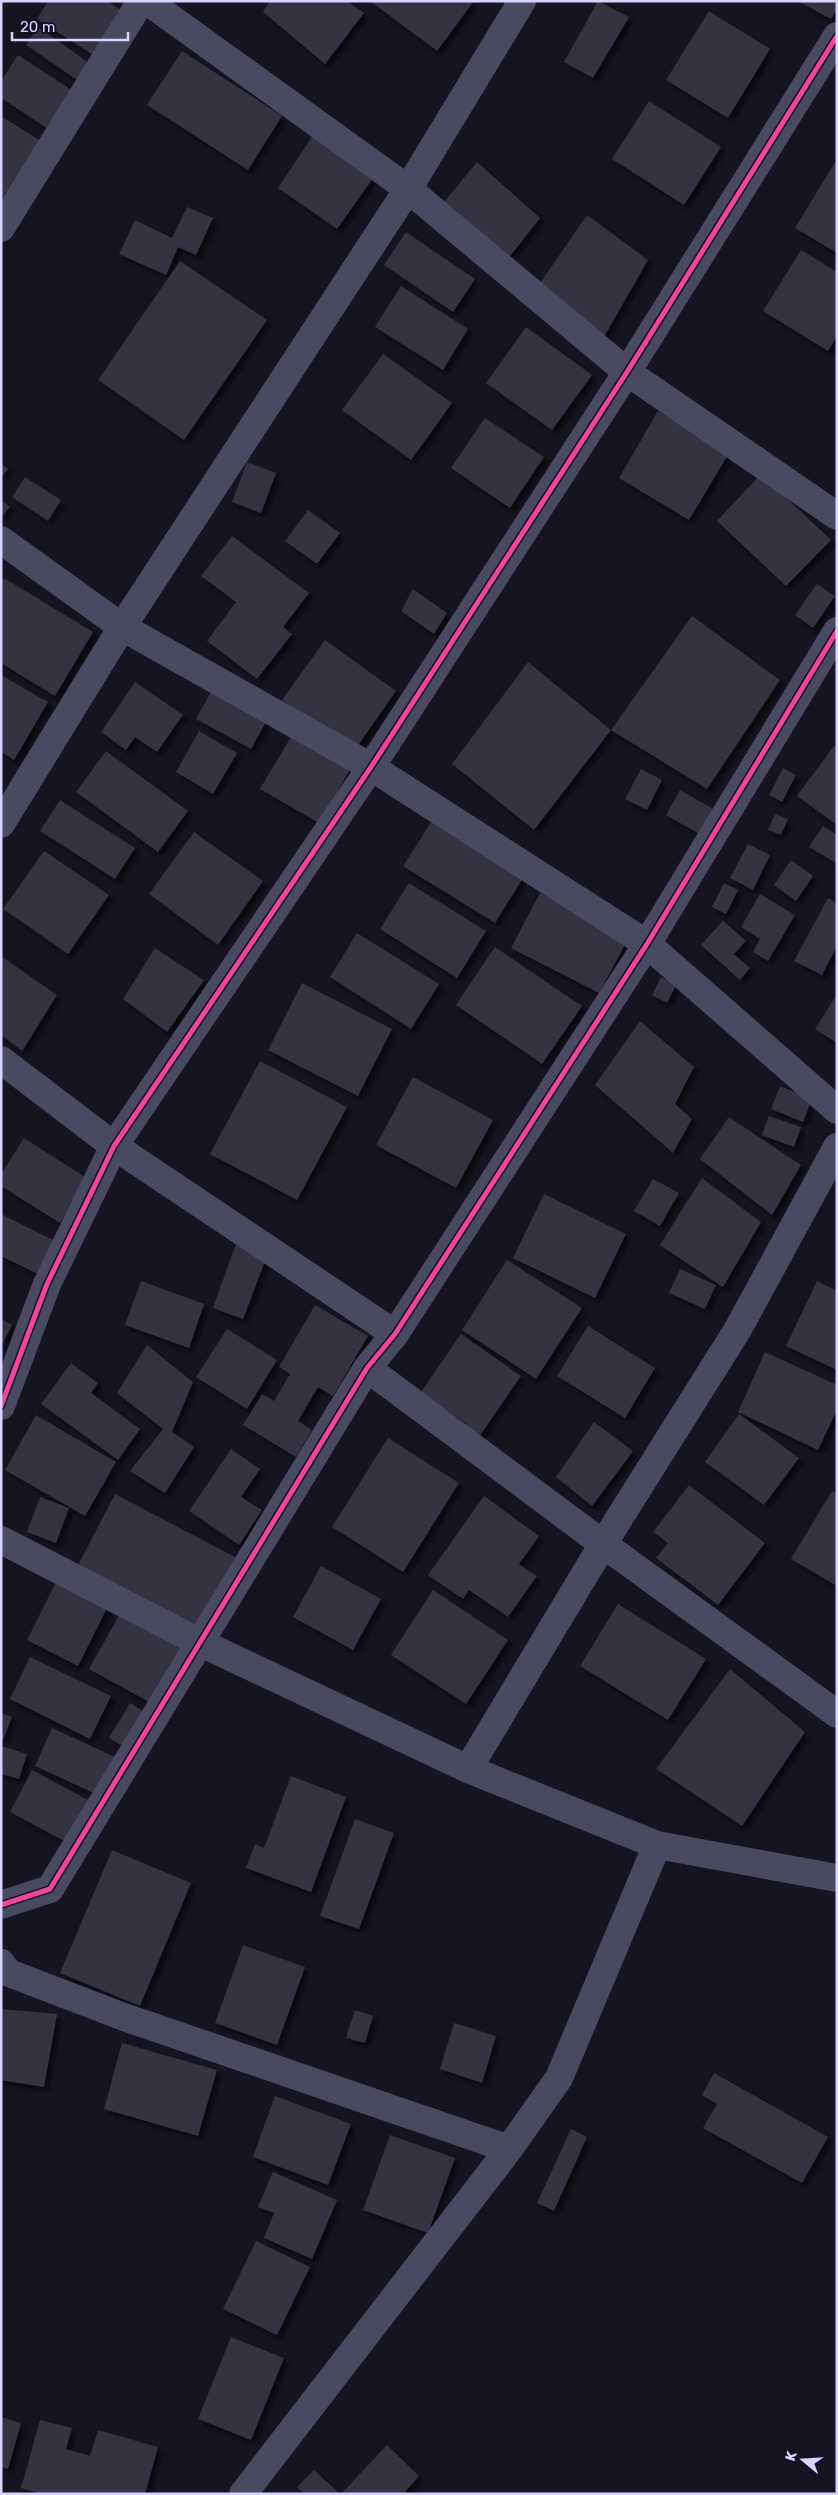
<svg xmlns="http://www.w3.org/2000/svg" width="838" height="2495" viewBox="0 0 838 2495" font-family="Rubik,sans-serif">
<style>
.building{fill:#343243;filter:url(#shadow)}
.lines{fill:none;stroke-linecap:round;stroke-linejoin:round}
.street{stroke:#4a4962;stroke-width:28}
.cycleway-casing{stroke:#130f26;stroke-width:8}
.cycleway{stroke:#ed469a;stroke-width:5}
</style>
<defs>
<filter id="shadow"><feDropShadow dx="4.5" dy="4.5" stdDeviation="2.5" flood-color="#0009"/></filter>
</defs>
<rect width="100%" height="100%" fill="#161421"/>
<path class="building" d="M48,1H107L121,10L93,55L37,19Z
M270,1H347L364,13L325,64L263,12Z
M370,1H474L437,51Z
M598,1L629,17L593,78L564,62Z
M798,1H837V9L831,19Z
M709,11L770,49L728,118L666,80Z
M38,27L92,65L80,82L26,45Z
M182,51L282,116L248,170L147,105Z
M18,55L76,93L51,131L1,98V81Z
M649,101L721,147L684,205L612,159Z
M1,116L44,143L1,211Z
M316,131L376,174L337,229L278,188Z
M837,159V253L795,228Z
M477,162L540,218L500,269L439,208Z
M187,207L213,218L196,255L178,247L166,275L119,254L135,220L172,238Z
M587,215L648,260L600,344L538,286Z
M406,232L475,279L453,312L384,265Z
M801,250L837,272V336L828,351L763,311Z
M180,261L267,320L184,440L98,380Z
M401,286L468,329L443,370L375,327Z
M526,327L592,375L552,430L486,383Z
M383,354L452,403L411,460L342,410Z
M658,411L729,453L689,520L619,478Z
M485,418L544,457L510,508L451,468Z
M247,462L276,473L261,513L232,502Z
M1,464L8,469L1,478Z
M761,474L831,540L786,586L717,521Z
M25,477L61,500L48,521L12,497Z
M1,500L10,507L1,518Z
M308,510L340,533L317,564L285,541Z
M232,536L309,593L283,627L292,634L257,679L207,641L236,602L201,576Z
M4,578L93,632L55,696L1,663V582Z
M817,584L835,596L813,628L795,615Z
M413,589L447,613L434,634L401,611Z
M692,616L780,680L707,789L611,730Z
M325,640L396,691L354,751L282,700Z
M528,662L611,730L534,830L452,764Z
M1,675L48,702L14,760L1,752Z
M135,682L183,715L157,752L135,737L126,750L101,732Z
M213,688L268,718L251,749L196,719Z
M199,731L237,753L213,794L176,772Z
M294,732L352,766L319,823L260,789Z
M834,746L837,748V825L797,796Z
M106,751L188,811L158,852L76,792Z
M783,768L796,775L782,802L769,795Z
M641,769L662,780L647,810L625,799Z
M680,790L715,810L701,835L666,815Z
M60,800L135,848L115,879L40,831Z
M775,814L788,819L781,835L768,830Z
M432,821L523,878L495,923L403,866Z
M823,826L837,835L836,863L809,847Z
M194,832L263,881L218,945L149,894Z
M748,844L770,855L753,890L730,878Z
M44,851L109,895L68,954L3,909Z
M791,860L813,876L796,901L774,885Z
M409,883L486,931L457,978L380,929Z
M724,883L738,890L726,914L712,907Z
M540,893L628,939L599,993L511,948Z
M760,894L795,915L768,961L753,952L760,939L741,927Z
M828,898L837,903V946L822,975L794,961Z
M723,921L746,941L734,954L750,968L740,980L701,945Z
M357,933L439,984L411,1029L330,977Z
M495,947L582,1006L542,1064L456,1005Z
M155,948L204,980L167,1032L123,999Z
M1,956L57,995L22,1051L1,1035Z
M661,977L676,985L667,1003L652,995Z
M302,983L392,1029L358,1096L268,1050Z
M837,994V1043L815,1029Z
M640,1021L694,1067L675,1104L692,1119L673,1153L595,1085Z
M260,1061L347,1107L297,1200L210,1154Z
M413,1077L493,1120L456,1188L376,1145Z
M780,1086L812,1099L803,1122L771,1109Z
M769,1116L801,1127L794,1147L762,1135Z
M729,1117L801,1165L772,1215L700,1159Z
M24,1138L88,1179L60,1223L1,1186V1174Z
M702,1178L761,1222L723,1287L660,1245Z
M653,1179L679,1193L660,1226L634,1211Z
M544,1194L626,1234L595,1298L513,1258Z
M1,1214L57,1242L40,1275L1,1256Z
M236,1244L267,1256L243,1319L213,1308Z
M507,1260L582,1308L536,1379L462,1330Z
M680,1269L716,1285L705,1309L669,1293Z
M141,1281L204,1304L189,1348L125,1325Z
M817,1281L837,1291V1370L786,1346Z
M315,1305L368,1336L333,1396L318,1387L298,1421L312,1430L296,1457L243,1425L262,1394L274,1401L290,1374L279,1367Z
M1,1319L12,1325L1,1347Z
M588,1326L655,1368L625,1418L557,1376Z
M227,1329L277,1360L247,1409L196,1377Z
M461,1334L521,1376L479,1437L465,1427L467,1424L421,1392Z
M147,1345L193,1382L172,1432L194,1447L165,1493L130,1471L163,1429L117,1393Z
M765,1352L837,1385V1410L818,1450L738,1412Z
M71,1363L98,1383L91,1393L140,1429L118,1460L41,1404Z
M739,1414L799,1458L764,1505L705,1462Z
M36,1415L116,1462L85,1516L5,1470Z
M594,1422L633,1451L592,1506L556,1477Z
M388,1438L459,1483L403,1572L332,1527Z
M231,1449L260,1469L241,1497L262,1510L239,1545L189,1511Z
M689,1485L765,1543L718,1605L656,1558L668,1543L653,1532Z
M832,1491L837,1493V1586L791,1559Z
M115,1494L237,1558L197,1635L75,1571Z
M484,1496L539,1536L519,1564L537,1576L508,1617L469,1590L463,1599L428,1575Z
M40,1497L69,1508L56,1543L27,1532Z
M321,1566L381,1599L353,1650L293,1617Z
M57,1580L108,1606L78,1666L27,1640Z
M433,1590L508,1640L466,1704L391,1655Z
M618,1604L706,1659L668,1720L580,1666Z
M122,1610L184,1644L151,1703L89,1669Z
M30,1657L111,1696L90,1739L10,1699Z
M730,1669L805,1732L742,1826L656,1769Z
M130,1703L148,1714L127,1749L109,1738Z
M1,1713L12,1717L3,1740L1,1739Z
M52,1728L115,1757L98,1795L35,1766Z
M1,1746L27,1754L19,1779L1,1774Z
M32,1770L90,1801L68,1843L10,1812Z
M291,1776L346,1797L311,1892L246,1868L255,1844L264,1848Z
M355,1819L394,1833L359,1929L320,1916Z
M112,1850L191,1883L140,2006L60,1973Z
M243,1945L305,1967L277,2045L215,2023Z
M1,2009L57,2014L44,2087L1,2080Z
M355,2010L373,2016L365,2043L346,2038Z
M454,2023L496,2036L482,2083L440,2069Z
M122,2043L217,2070L198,2136L104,2109Z
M714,2073L828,2137L802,2183L703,2128L717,2104L702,2095Z
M275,2096L351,2124L328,2185L253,2157Z
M571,2129L587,2137L554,2211L537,2203Z
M390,2135L455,2158L428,2233L363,2210Z
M273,2172L337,2200L312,2259L264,2238L274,2213L258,2207Z
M256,2241L310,2267L277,2335L223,2309Z
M231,2337L284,2358L251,2440L198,2419Z
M1,2417L21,2423L8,2469L1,2467Z
M40,2420L72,2428L66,2449L90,2456L98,2430L158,2447L145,2494H42L21,2488Z
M387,2445L419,2476L403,2494H341Z
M314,2470L340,2494H304L297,2487Z"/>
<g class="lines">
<path class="street" d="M147,1L408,189L627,372L837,516
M1,228L141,1
M1,540L122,627L371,767L647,944L837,1110
M1,824L122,627L408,189L522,1
M1,1060L114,1146L395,1334
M367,1368L603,1544L837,1714
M1,1406L47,1284L114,1146L371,767L627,372L837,36
M1,1540L199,1642L468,1769L657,1845L837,1878
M468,1769L603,1544L738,1329L837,1147
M1,1905L50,1889L367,1368L395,1334L647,944L837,631
M1,1963L9,1973L124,2017L509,2149
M243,2494L509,2149L559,2078L657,1845"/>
<g class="cycleway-casing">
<path id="cycleway" d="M1,1406L47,1284L114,1146L371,767L627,372L837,36
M1,1905L50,1889L367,1368L395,1334L647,944L837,631"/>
</g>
<use href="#cycleway" class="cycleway"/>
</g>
<rect width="838" height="2495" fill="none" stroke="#d9d4ff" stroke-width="5"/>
<g transform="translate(803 2460) rotate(288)" stroke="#130f26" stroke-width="4" paint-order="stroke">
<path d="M0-4L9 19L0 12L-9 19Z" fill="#d9d4ff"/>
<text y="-8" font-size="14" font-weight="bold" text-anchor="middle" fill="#d9d4ff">K</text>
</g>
<path d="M12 32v8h116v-8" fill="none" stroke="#d9d4ff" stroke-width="2.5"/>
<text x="20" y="32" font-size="15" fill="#d9d4ff" stroke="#130f26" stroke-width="4" paint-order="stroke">20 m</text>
</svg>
